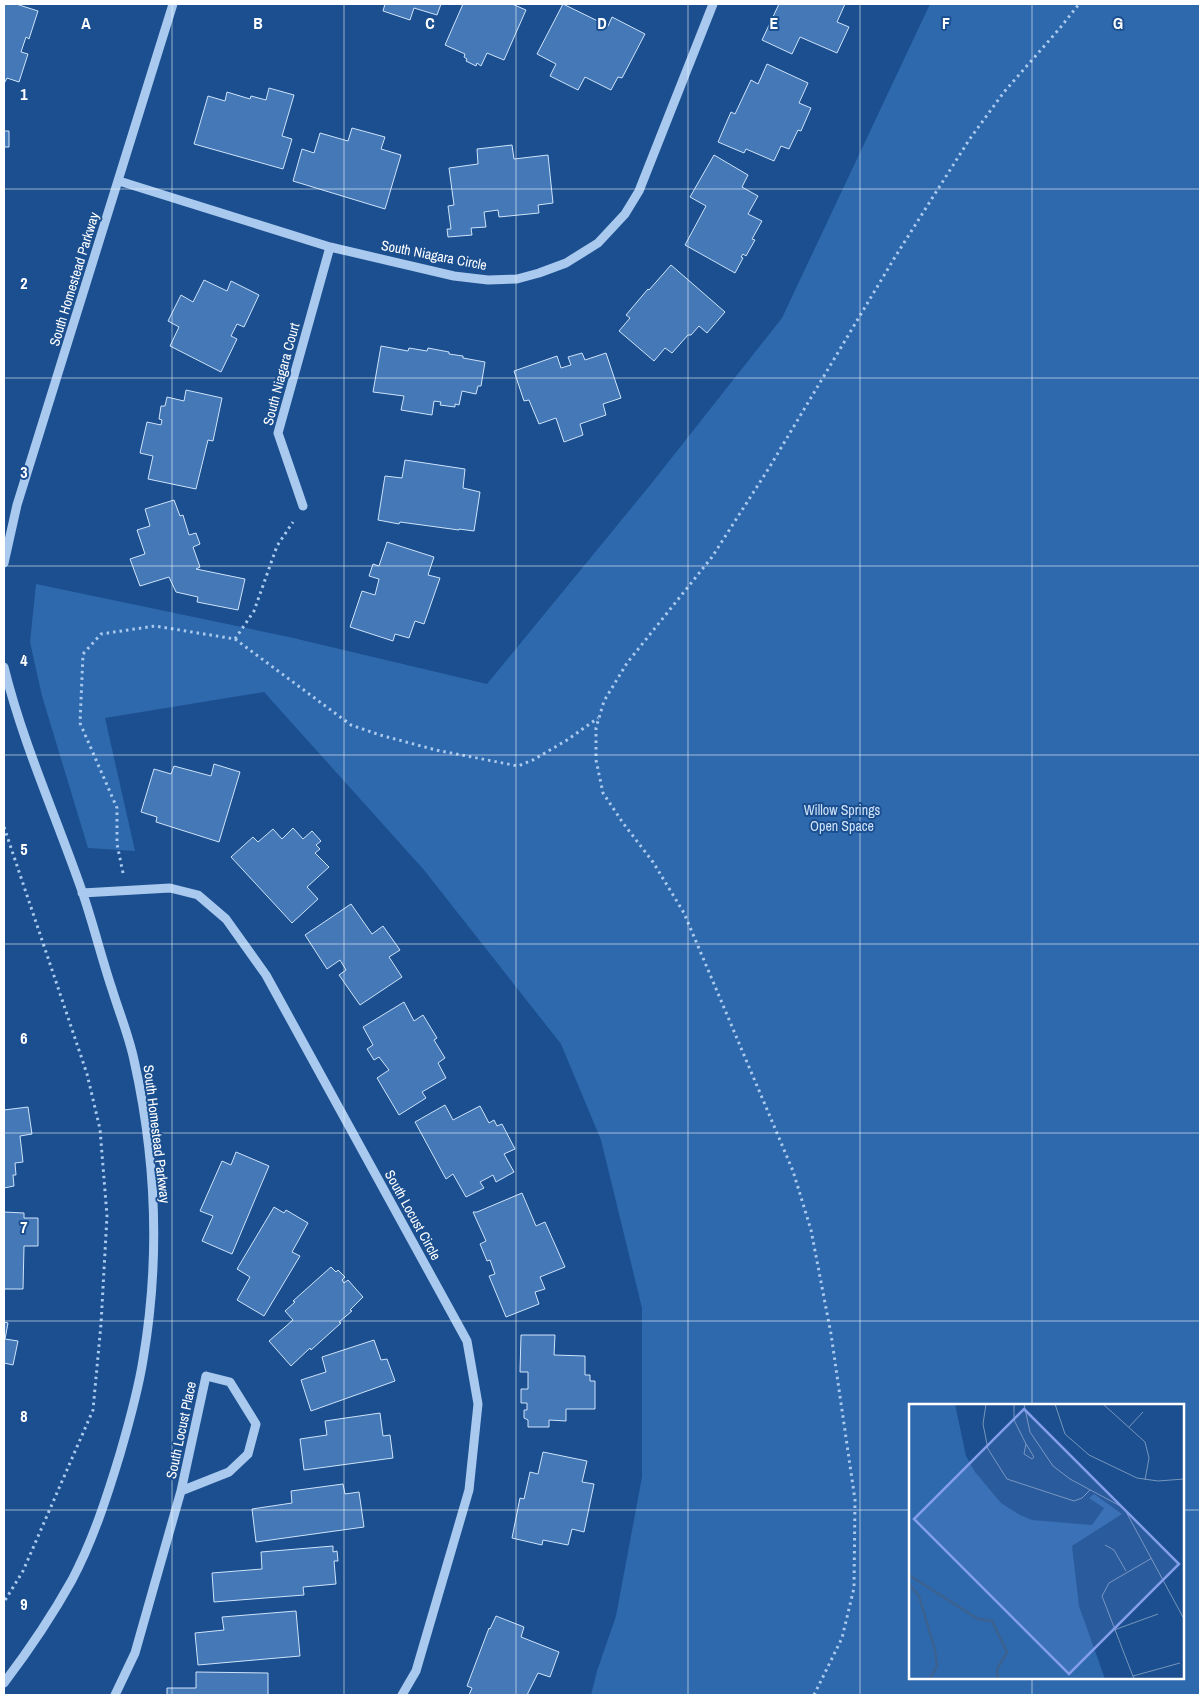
<svg xmlns="http://www.w3.org/2000/svg" width="1204" height="1699" viewBox="0 0 1204 1699" font-family="'Archivo Narrow',sans-serif">
<style>
.green{fill:#2e69ad;fill-rule:evenodd}
.building{fill:#4478b7;stroke:#cfe3fa}
.lines{fill:none;stroke-linecap:round;stroke-linejoin:round}
.path{stroke:#a9c9ee;stroke-width:3;stroke-dasharray:2.5 4;stroke-linecap:butt}
.minor{stroke:#a9c9ee;stroke-width:9}
.grid{fill:none;stroke:#fff;stroke-width:1;stroke-opacity:0.55}
.labels{text-anchor:middle;stroke-width:4;stroke-linejoin:round;paint-order:stroke}
.street-label{font-size:14px;fill:#fff;stroke:#1b4f8f}
.park-label{font-size:14px;fill:#cfe3fa;stroke:#1b4f8f}
.inset-river{fill:none;stroke:#3c6290;stroke-width:2.5}
.inset-road{fill:none;stroke:#7695bc;stroke-width:1}
.view{fill:#839eea;fill-opacity:0.15;stroke:#839eea;stroke-width:2.5}
.inset-edge{fill:none;stroke:#fff;stroke-width:2.5}
.grid-label{font-size:16px;text-anchor:middle;font-weight:bold;fill:#fff;stroke:#1b4f8f;stroke-width:4;stroke-linejoin:round;paint-order:stroke}
</style>
<rect width="100%" height="100%" fill="#1b4f8f"/>
<path class="green" d="M930,4H1200V1695H591L597,1671L616,1616L642,1477V1308L601,1140L561,1044L424,870L264,692L105,718L135,851L88,848L42,696L30,642L36,584L289,637L487,684L651,484L782,318ZM910,1405H1183V1678H910Z"/>
<path class="building" d="M4,4H16L38,11L29,39L26,37L21,52L28,54L19,82L7,78L5,82H4Z
M385,4H441L437,15L414,8L410,20L383,11Z
M463,4H512L526,10L504,60L487,53L481,66L477,63L476,66L466,61L467,59L464,57L465,54L445,45Z
M563,4L608,26L612,17L645,34L622,78L618,77L611,90L585,77L578,90L550,76L556,64L537,54Z
M779,4H845L837,22L849,27L837,53L800,37L792,54L762,40Z
M767,64L808,83L799,103L811,108L801,131L798,130L789,149L781,146L774,161L746,149L744,153L718,142L731,112L735,114L751,80L758,84Z
M269,88L294,95L282,136L292,139L283,169L194,144L208,96L225,101L227,92L250,99L251,96L266,100Z
M352,128L385,137L381,149L401,155L385,209L293,181L302,149L314,153L320,133L348,141Z
M4,131H9V147H4Z
M512,145L514,159L548,155L553,203L538,205L539,213L499,217L498,210L484,212L486,227L471,228L472,235L448,237L447,229H451L448,206L454,205L449,168L478,164L477,149Z
M714,155L748,175L742,187L758,196L748,214L762,221L752,239L755,240L746,256L743,254L741,257L743,258L735,273L685,245L706,206L690,197Z
M671,265L725,312L707,333L699,326L691,335H688L672,353L665,348L654,361L619,331L630,318L626,315L648,289L649,290Z
M204,280L227,291L231,281L259,295L244,327L237,324L231,336L237,339L221,372L170,346L179,327L168,321L181,295L193,302Z
M381,346L408,351L409,348L427,351L428,348L449,352V354L463,356V358L485,362L481,386H478L476,394L462,391L459,405L455,404V407L440,405L441,402L434,401L432,415L401,410L404,396L373,392Z
M582,353L585,360L606,353L621,398L603,404L606,415L580,424L583,435L564,442L556,418L539,424L529,400L524,401L514,371L557,356L561,368L571,365L568,357Z
M186,390L222,398L213,441L208,440L196,489L148,479L153,456L140,453L147,422L161,425L162,420L159,419L161,406H165L167,397L184,401Z
M405,460L465,469L463,488L480,492L474,531L459,529V530L400,522L399,524L378,520L385,476L402,478Z
M174,500L180,516L183,515L189,535L196,533L200,544L193,547L200,567L196,569L245,579L238,610L197,602L198,597L176,592L169,577L140,586L130,559L145,554L137,530L150,526L145,509Z
M387,542L434,557L428,575L440,578L424,624L415,621L409,638L395,634L393,641L350,627L362,591L375,595L379,579L369,576L373,564L379,566Z
M214,764L240,772L219,842L156,822L157,817L141,812L154,769L171,774L174,766L211,776Z
M293,828L303,839L312,831L321,841L316,845L320,849L315,853L329,867L307,887L318,899L292,923L231,857L253,837L258,842L273,829L282,839Z
M351,904L372,934L383,926L400,950L389,957L402,977L360,1005L339,975L346,970L340,960L327,969L305,935Z
M404,1002L414,1021L423,1015L437,1038L434,1040L445,1058L438,1063L446,1078L422,1092L426,1098L399,1115L377,1078L389,1070L379,1057L374,1060L367,1049L373,1045L363,1027Z
M445,1105L453,1120L480,1106L489,1123L494,1120L497,1126L502,1124L515,1149L504,1154L514,1172L496,1182L493,1175L480,1182L484,1188L466,1197L453,1174L446,1179L415,1122Z
M28,1107L32,1134L20,1136L23,1162L15,1163L16,1175H13L14,1186L4,1188V1110Z
M236,1152L269,1166L232,1254L202,1241L213,1216L200,1211L222,1161L231,1165Z
M522,1193L536,1226L545,1222L565,1267L540,1277L545,1289L535,1292L539,1304L506,1317L489,1276L495,1274L490,1260L487,1261L480,1244L486,1241L473,1212H477Z
M274,1207L284,1213L286,1210L308,1223L292,1252L300,1256L264,1316L237,1300L250,1277L237,1269Z
M4,1212L24,1213V1218H38V1246H24L23,1289H4Z
M331,1267L336,1272L338,1270L345,1277L342,1280L344,1283L348,1280L363,1297L350,1310L352,1311L339,1322L341,1323L311,1350L310,1348L291,1366L269,1341L293,1320L285,1311L295,1302L293,1301Z
M4,1322L8,1323L5,1339L18,1341L13,1365L4,1363Z
M521,1335H555L554,1355L585,1356V1375H590V1381H595V1409H566V1421L549,1420V1427H528V1420L524,1418V1410H527V1403H521V1389H528V1372H520Z
M374,1340L381,1360L387,1359L395,1381L311,1411L301,1380L326,1372L322,1357Z
M380,1413L383,1436L390,1435L393,1458L304,1470L300,1439L327,1435L325,1421Z
M543,1452L587,1461L582,1482L594,1484L584,1532L572,1529L568,1545L543,1540L542,1545L512,1538L520,1498L524,1499L530,1472L538,1474Z
M343,1484L345,1494L359,1492L364,1527L256,1542L252,1509L292,1503L291,1491Z
M333,1546V1552L337,1551L338,1561H334L336,1584L303,1587L304,1595L214,1602L212,1573L262,1569L261,1552Z
M296,1611L300,1656L198,1665L195,1633L224,1630L222,1617Z
M496,1616L524,1627L521,1637L559,1652L550,1677L538,1673L527,1695H469L472,1688L467,1686L489,1628L490,1629Z
M196,1672L268,1673V1695H167V1688H196Z"/>
<g class="lines">
<path class="path" d="M235,639L351,725L380,735L436,750L518,766L533,760L567,740L598,718
M4,827L87,1074L100,1129L107,1216L101,1324L93,1410L23,1571L4,1602
M123,873L117,844V808L80,723L83,654L101,634L155,626L235,639L254,611L277,546L293,522
M814,1695L842,1638L854,1588L855,1500L831,1334L811,1230L793,1171L684,913L653,862L623,823L603,793L596,760V728L604,701L627,663L712,557L769,468L895,257L969,140L1004,92L1060,28L1079,4"/>
<path class="minor" d="M119,181L330,247L454,276L488,280L517,279L539,273L566,263L598,243L625,214L639,191L713,4
M303,506L278,433L330,247
M4,563L17,505L173,4
M4,667C23,744 56,816 82,891C93,923 101,956 112,989C119,1012 129,1036 134,1060C156,1158 160,1261 143,1360C138,1392 129,1423 120,1454C107,1497 93,1540 72,1580C52,1616 29,1650 4,1683
M82,893L170,888L198,895L226,919L266,975L467,1341L478,1404L469,1490L416,1671L402,1695
M206,1376L230,1382L256,1424L248,1454L229,1472L181,1491Z
M115,1695L135,1653L181,1491"/>
</g>
<path class="grid" d="M172,4V1695M344,4V1695M516,4V1695M688,4V1695M860,4V1695M1032,4V1405M4,189H1200M4,378H1200M4,566H1200M4,755H1200M4,944H1200M4,1133H1200M4,1321H1200M4,1510H910M1183,1510H1200M1032,1678V1695"/>
<g class="labels">
<g class="street-label">
<text transform="translate(434 255) rotate(11)" y="5">South Niagara Circle</text>
<text transform="translate(74 279) rotate(-73)" y="5">South Homestead Parkway</text>
<text transform="translate(281 374) rotate(-75)" y="5">South Niagara Court</text>
<text transform="translate(157 1134) rotate(83)" y="5">South Homestead Parkway</text>
<text transform="translate(413 1215) rotate(61)" y="5">South Locust Circle</text>
<text transform="translate(181 1430) rotate(-78)" y="5">South Locust Place</text>
</g>
<g class="park-label">
<text x="842" y="815">Willow Springs<tspan x="842" dy="16">Open Space</tspan></text>
</g>
</g>
<g transform="translate(909 1404)">
<rect width="275" height="275" fill="#1b4f8f"/>
<path d="M0,0H46L57,52L66,68L92,99L111,111L123,116L183,121L195,104L180,94L185,90L213,110L163,142L170,202L196,275H0Z" fill="#2e69ad"/>
<path class="inset-river" d="M0,171L69,215L83,217L98,248L88,265L89,275M0,180L10,192L26,246L28,262L21,275"/>
<path class="inset-road" d="M77,0L74,20L79,45L98,75L165,97L173,94L181,86M105,0V16L117,40M115,0L121,28L144,62L161,75L215,104L275,215M146,0L156,30L180,51L228,74L249,77L275,75M194,0L236,38L240,54L236,76M220,23L234,8M117,40L125,53L123,55L115,50ZM196,141L205,146L217,167M205,226L249,210M224,272L271,259M225,275L193,192L200,179L243,154"/>
<path class="view" d="M115,5L270,160L160,270L5,115Z"/>
<rect width="275" height="275" class="inset-edge"/>
</g>
<g class="grid-label">
<text x="86" y="29">A</text>
<text x="258" y="29">B</text>
<text x="430" y="29">C</text>
<text x="602" y="29">D</text>
<text x="774" y="29">E</text>
<text x="946" y="29">F</text>
<text x="1118" y="29">G</text>
<text x="24" y="100">1</text>
<text x="24" y="289">2</text>
<text x="24" y="478">3</text>
<text x="24" y="666">4</text>
<text x="24" y="855">5</text>
<text x="24" y="1044">6</text>
<text x="24" y="1233">7</text>
<text x="24" y="1422">8</text>
<text x="24" y="1610">9</text>
</g>
<rect width="1204" height="1699" fill="none" stroke="#ffffff" stroke-width="10"/>
</svg>
